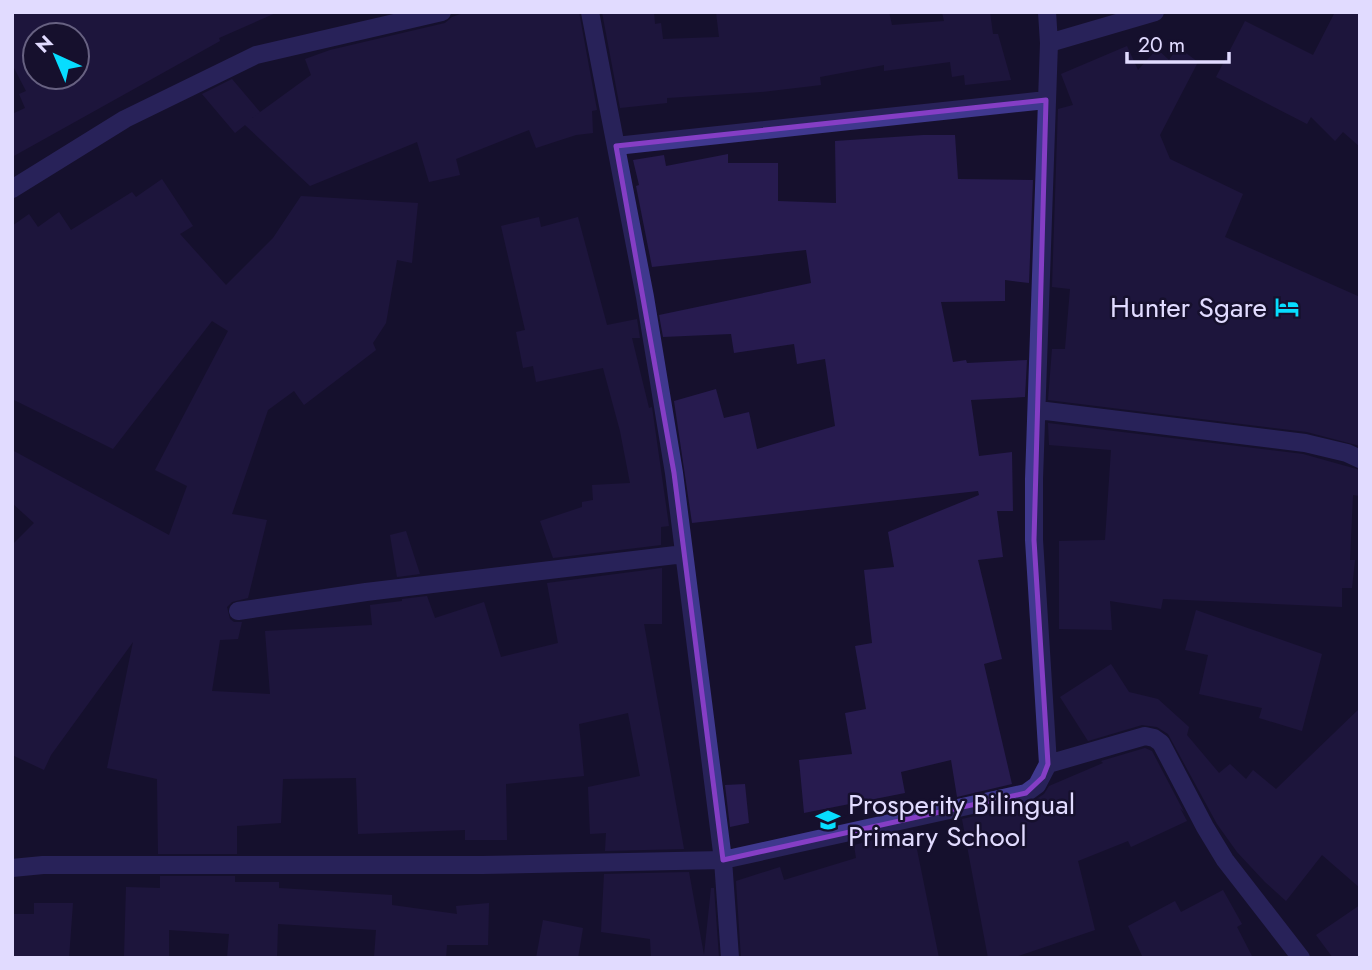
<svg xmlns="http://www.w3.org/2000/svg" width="1372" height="970" viewBox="0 0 1372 970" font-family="Jost,sans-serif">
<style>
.building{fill:#271b4f;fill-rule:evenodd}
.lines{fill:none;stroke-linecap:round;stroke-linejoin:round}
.minor{stroke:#3f388e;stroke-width:18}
.marked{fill:none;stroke:#853ec5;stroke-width:5;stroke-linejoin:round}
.labels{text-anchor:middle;stroke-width:5;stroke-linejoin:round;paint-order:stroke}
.poi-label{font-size:28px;fill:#e1dbff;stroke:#16102d;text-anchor:end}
</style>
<rect width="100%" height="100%" fill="#16102d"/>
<path class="building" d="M12,12H278L219,38L220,41L12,157V114L25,108L19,94L26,91L12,64ZM35,35H77V77H35Z
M466,12H579L597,110L592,111L593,133L576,135L536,148L529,130L456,159L460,175L429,182L417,142L310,186L245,125L235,133L202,94L232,79L260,112L252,118L311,75L305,59L330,50L445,23L452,17Z
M602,12H654L655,24L661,23L663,39L719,37L716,12H889L892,25L944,21L942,12H990L993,34H998L1011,80L965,85L964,75L952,77L950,62L884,71V65L820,77L821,85L761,92L667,98V103L620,108Z
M1335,12H1360V147L1343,132L1335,141L1311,117L1307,124L1216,77L1245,21L1313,55Z
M1127,46L1138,70L1157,49L1169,60L1178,47L1198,62L1160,135L1170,159L1243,194L1225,237L1360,297V446L1307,432L1048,400L1052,349H1065L1070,289L1052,287L1058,109L1073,105L1061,74Z
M923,135H955L958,179L1033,180L1029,283L1005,280V301L941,302L953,362L966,360L967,363L1027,360L1025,397L971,400L979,456L1012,452L1013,511H997L1003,557L978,560L1002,659L984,664L1012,784L957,797L951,760L901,772L905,793L804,813L799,760L852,754L845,713L866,709L855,646L872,643L864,570L894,567L888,532L979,495L978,491L692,523L674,401L716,389L724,418L749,412L757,449L835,426L825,359L797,364L794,344L734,353L731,334L663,337L659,315L811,283L806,250L652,267L636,186L639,185L633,160L664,155L666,166L728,154V163H778V201L836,203L835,141Z
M162,179L193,226L180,234L226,285L273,238L301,196L418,203L412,263L397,260L386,323L373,343L376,350L304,405L294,391L268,410L232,514L267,520L248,598L232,602L227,607L230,619L234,622H242L238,639L220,640L212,691L270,694L265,631L372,625L370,605L402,601V599L427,596L435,618L484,602L501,657L558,643L547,583L662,568V624H644L684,849L605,851L606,833L590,834L588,787L640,776L628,713L579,724L584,776L506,784L507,840H465V830L358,834L356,778L283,779L281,823L237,826V854H158L157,779L107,768L133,642L51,755L44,770L12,755V545L34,523L12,503V450L169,535L187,486L155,470L228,331L212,321L113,449L12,399V226L29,214L38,227L59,212L71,230L132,192L136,197Z
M539,217L541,227L578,217L607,325L637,319L640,338H632L649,408L652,407L669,526L661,527V545L553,558L540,521L582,507V502L593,500L592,485L630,483L620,431L603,368L536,382L533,366L523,368L516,332L525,330L501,226Z
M1048,423L1303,454L1360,470V496L1353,495L1350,560H1355L1352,588H1342V607L1163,599L1161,609L1110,601L1112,630L1059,629V541L1105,540L1111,450L1049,445Z
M406,531L420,574L397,577L390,535Z
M1196,610L1322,654L1302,731L1259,718L1262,708L1199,694L1208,655L1185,650Z
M1111,664L1129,692L1158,699L1189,727L1187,735L1219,773L1230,764L1246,779L1253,770L1276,789L1360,708V888L1322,855L1286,901L1265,882L1237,852L1217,824L1168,734L1157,727L1142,725L1088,741L1060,697Z
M1145,748L1152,751L1184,812L1180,808L1187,821L1131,847L1128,841L1078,861L1095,930L1012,958H988L962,819L1029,804L1044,794L1049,786L1103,763L1101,761Z
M745,784L749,823L730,827L725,785Z
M913,830L939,958H741L736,881L780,867L784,880L856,858L854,845Z
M689,872L704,955L711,888H714L719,958H651L650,939L601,932L604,874Z
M160,876H235V882H279V888L392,895V905L457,914L456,906L489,903L488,945H447L446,958H374L376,930L278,924L277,958H227L229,934L169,930V958H124L126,887L160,888Z
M1223,890L1242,924L1237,927L1253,958H1143L1128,926L1175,901L1181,912Z
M34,903H73L69,958H12V914H34Z
M1360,905V958H1333L1316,935Z
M543,920L583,928L578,958H536Z"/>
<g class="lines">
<path class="minor" d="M590,12L645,297L674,473L723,860L730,958
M1049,43L1155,12
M616,146L1046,100
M12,189L125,119L256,55L442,12
M1038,410L1305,443L1347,453L1360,459
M238,611L366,592L684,554
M1048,764L1145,736L1154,738L1161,743L1205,827L1225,860L1301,958
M12,868L43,865H482L723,860L1026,793L1037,785L1048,764L1034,540V479L1049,43L1047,12"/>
</g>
<path d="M0 0H1372V970H0ZM1046,100L1034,540L1048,764L1043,777L1026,793L723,860L674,473L616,146Z" fill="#16102d" fill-opacity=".55" fill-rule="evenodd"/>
<path class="marked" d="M1046,100L1034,540L1048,764L1043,777L1026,793L723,860L674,473L616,146Z"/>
<defs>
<g id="hotel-bare" transform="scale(1.89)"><path d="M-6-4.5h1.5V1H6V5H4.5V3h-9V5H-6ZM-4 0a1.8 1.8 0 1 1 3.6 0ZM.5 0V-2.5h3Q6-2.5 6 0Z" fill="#07ddff" stroke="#16102d" stroke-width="2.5" paint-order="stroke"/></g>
<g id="school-bare" transform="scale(1.89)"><path d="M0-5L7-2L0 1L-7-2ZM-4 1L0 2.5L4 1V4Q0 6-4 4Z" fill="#07ddff" stroke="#16102d" stroke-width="2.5" paint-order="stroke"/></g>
</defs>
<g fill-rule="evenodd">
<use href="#hotel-bare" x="1287" y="307"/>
<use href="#school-bare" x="828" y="820"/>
</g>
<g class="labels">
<g class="poi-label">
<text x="1267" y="317">Hunter Sgare</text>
<text x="848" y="814" text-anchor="start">Prosperity Bilingual<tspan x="848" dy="32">Primary School</tspan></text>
</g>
</g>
<rect width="1372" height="970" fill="none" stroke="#e1dbff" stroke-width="28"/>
<g transform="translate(56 56) rotate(316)"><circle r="33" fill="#16102d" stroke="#676181" stroke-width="2"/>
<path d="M0-5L12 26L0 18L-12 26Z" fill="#07ddff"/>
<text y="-10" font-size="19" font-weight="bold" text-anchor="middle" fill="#e1dbff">N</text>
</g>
<path d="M1127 52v10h102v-10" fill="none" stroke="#e1dbff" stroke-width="3.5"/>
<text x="1138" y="52" font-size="21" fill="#e1dbff" stroke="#16102d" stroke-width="5" paint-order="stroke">20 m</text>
</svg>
